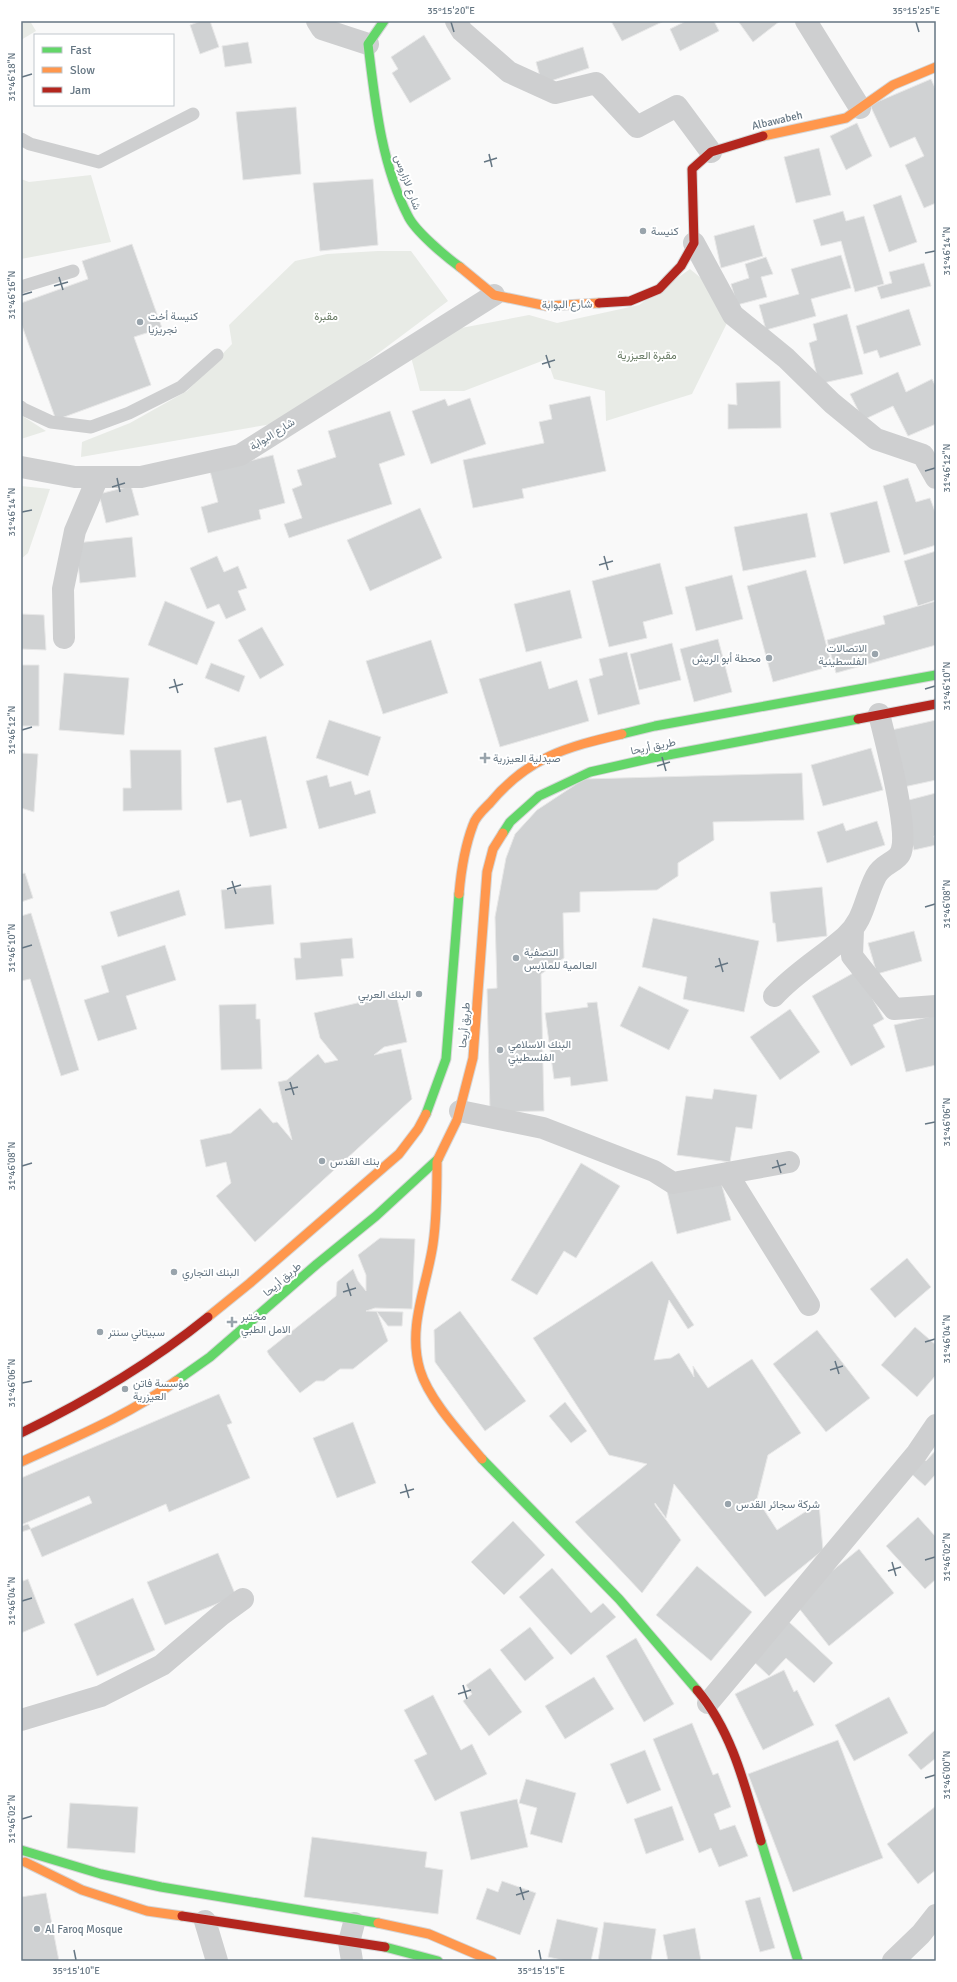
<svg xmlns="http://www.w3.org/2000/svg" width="957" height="1982" viewBox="0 0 957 1982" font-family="Signika,Vazirmatn,sans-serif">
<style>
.green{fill:#e8ebe6}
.building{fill:#d0d2d3;stroke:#e8e8e8}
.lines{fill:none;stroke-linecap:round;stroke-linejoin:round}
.fast-casing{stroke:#d5d6d7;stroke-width:11}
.slow-casing{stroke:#d5d6d7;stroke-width:11}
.jam-casing{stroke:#d5d6d7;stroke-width:11}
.lane{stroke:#cecfd0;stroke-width:13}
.street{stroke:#cecfd0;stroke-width:22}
.fast{stroke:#63d668;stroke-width:9}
.slow{stroke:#ff974d;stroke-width:9}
.jam{stroke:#b3261e;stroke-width:9}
.ticks{fill:none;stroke:#657683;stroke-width:1.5}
.poi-dot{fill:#99a4ac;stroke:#fff;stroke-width:1.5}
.labels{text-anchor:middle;stroke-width:4;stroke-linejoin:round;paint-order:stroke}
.street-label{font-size:11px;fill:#657683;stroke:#fff}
.poi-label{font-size:11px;fill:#657683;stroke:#fff;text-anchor:start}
.park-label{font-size:11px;fill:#687a64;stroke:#fff}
.neatline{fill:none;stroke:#657683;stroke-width:1.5}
.ticks-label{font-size:10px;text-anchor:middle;fill:#657683}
</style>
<rect width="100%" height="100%" fill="#f9f9f9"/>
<path class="green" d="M21,21H30L36,31L21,40Z
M91,175L111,242L21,259V179L29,182Z
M378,251H411L448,301L317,399L272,424L81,457L82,442L130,423L187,391L232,344L229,325L295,261L327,254Z
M690,269L713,288L727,323L692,394L606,421L605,391L554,379L547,359L464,391H420L411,357L461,328L529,315L557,323L639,305Z
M21,415L46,431L21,439Z
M21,486L50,489L28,553L21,559Z"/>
<path class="building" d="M201,21H210L219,47L200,54L190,25Z
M611,21H664L622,41Z
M686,21H714L719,31L680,51L670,29Z
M738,21H780L753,42Z
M424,35L451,79L410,103L392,73L398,69L391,57Z
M248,42L252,63L225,67L222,46Z
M583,47L589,68L542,84L536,62Z
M931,79L936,90V203L924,208L905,165L924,156L915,137L890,148L870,105Z
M296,107L301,174L243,180L236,112Z
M857,123L872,156L846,170L830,136Z
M819,148L831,195L796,203L784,157Z
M373,179L378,245L320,251L313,183Z
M901,195L917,242L889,252L873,205Z
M843,211L846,221L864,216L884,284L855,292L841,241L821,246L813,220Z
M754,225L763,256L721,268L714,236Z
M132,244L162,328L134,337L151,385L56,420L21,323V303L88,279L82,261Z
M841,255L851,288L811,299L816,316L766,330L759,305L799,294L791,269Z
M766,257L773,274L761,277L767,297L737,305L731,284L749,278L745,264Z
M924,263L931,286L881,299L877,287L892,283L889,272Z
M909,309L921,345L880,358L877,350L864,354L856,326Z
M847,314L863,374L819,384L809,343L817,340L813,324Z
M898,372L906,392L932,379L936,387V424L908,436L893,406L863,420L850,394Z
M780,381L781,428L728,429V404L737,405L736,383Z
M590,396L606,471L522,489L524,498L473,508L463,460L544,443L539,422L552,419L549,405Z
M470,398L486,444L431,464L412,411L445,399L448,406Z
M390,411L405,455L379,464L392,504L289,538L284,524L302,518L292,489L302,485L297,470L336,457L328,431Z
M273,455L285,503L259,510L261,519L208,533L201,507L218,502L210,471Z
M908,478L916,502L930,498L936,514V545L904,555L883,486Z
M131,486L139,515L106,523L99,494Z
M877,501L890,552L844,564L830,513Z
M420,508L442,558L370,591L347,540Z
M807,513L816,557L743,571L734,527Z
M132,537L136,577L80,583L76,543Z
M936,551V600L918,606L904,561Z
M217,556L224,572L238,566L247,588L238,591L246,610L226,619L219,604L207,609L190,568Z
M660,563L673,614L643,622L647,638L609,647L592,581Z
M806,570L832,666L773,682L747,586Z
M732,575L743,619L696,631L685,587Z
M570,590L582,638L526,652L514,604Z
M165,601L215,622L197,665L148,645Z
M936,601V645L836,673L827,640L885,624L883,616Z
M21,614L44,615L46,650L21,649Z
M262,627L284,665L260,679L238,640Z
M718,639L732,692L694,702L680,649Z
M431,640L448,693L383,714L366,661Z
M672,643L681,680L639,690L630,654Z
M627,652L640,704L598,715L589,679L603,675L599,659Z
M541,661L549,689L577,680L589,721L500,747L479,679Z
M211,663L245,676L239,692L205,678Z
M21,665H39V726H21Z
M64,673L129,678L124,735L59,730Z
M329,720L381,737L368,776L316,758Z
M936,720V780L899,788L887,731Z
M266,736L287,828L250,837L241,800L227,803L214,748Z
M871,748L883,790L823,806L811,765Z
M130,750H181L182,810L123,811V788H131Z
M21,753L38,754L34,812L21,808Z
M802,773L804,820L713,822L714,840L678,863V876L657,890L580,892V912L563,913L564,958L541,974L544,1111L490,1112L487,989L497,988L495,917L506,858L515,834L537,810L584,779Z
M327,775L330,787L351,781L355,795L370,790L376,813L319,829L306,781Z
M936,793V835L934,836L936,845L914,850L901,802Z
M877,821L885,845L827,863L817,832L843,823L846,831Z
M25,873L33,898L21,902V874Z
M271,885L274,924L225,929L221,890Z
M822,887L827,936L777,942L775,923H773L770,892Z
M179,890L186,915L118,937L110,912Z
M31,913L79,1070L61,1076L30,979L21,981V916Z
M653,918L759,941L744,1012L683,999L687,977L642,967Z
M914,931L922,961L877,974L868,943Z
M352,938L354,958L341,959L343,976L296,980L294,958H301L300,943Z
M165,945L176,980L126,996L137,1029L98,1041L84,1000L109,992L101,966Z
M857,971L884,1019L873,1025L885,1047L851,1066L812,996Z
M639,986L689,1010L669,1050L620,1026Z
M396,994L407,1042L384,1047L374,1055L401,1049L412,1099L255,1242L216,1196L231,1183L226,1162L206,1167L200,1140L231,1133L260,1108L273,1123L277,1122L292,1140L278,1082L287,1080L318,1054L325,1063L338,1060L320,1038L314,1013Z
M597,1002L608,1081L571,1086L570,1077L554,1079L545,1013L588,1007L587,1003Z
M256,1004V1019H260L262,1069L221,1070L219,1005Z
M790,1009L820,1052L780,1080L750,1037Z
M936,1015V1065L906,1072L894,1025Z
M714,1089L757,1095L752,1129L736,1127L730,1162L677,1155L686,1096L712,1099Z
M581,1163L620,1186L576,1258L564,1251L537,1295L511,1280Z
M720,1178L731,1220L677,1234L667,1191Z
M380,1238L415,1239L412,1309L375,1308L366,1311L403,1312L402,1326H388L377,1312L388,1341L353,1369H340L324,1381H316L300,1393L269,1355L267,1351L336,1296L337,1282L353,1269L358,1281L366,1291V1275L358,1255Z
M907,1258L931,1287L895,1318L870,1289Z
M652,1261L694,1325L688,1329L669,1300L654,1360L671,1358L679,1353L694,1377L693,1366L708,1388L752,1359L801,1433L768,1455L757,1499L777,1530L819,1503L823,1550L765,1597L674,1484L666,1518L655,1503V1505L681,1540L642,1593L575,1522L647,1464L609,1455L533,1338Z
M460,1311L526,1401L485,1431L435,1362L434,1330Z
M915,1327L936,1345V1375L917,1397L881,1365Z
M817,1330L870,1398L826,1432L773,1364Z
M219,1394L232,1423L227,1425L250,1478L169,1512L166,1504L42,1557L30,1529L92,1503L89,1496L21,1525V1478Z
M565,1402L587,1431L571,1443L549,1416Z
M353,1422L376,1483L337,1498L313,1438Z
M936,1450V1474L925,1486L906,1469L919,1455L926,1461Z
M918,1517L936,1537V1579L925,1589L886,1546Z
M513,1521L545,1555L504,1595L471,1562Z
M28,1524L31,1529L21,1532V1526Z
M859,1549L894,1593L829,1646L794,1602Z
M218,1553L236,1596L165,1625L147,1582Z
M697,1566L752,1612L711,1661L656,1615Z
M552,1568L591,1613L603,1603L616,1617L571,1655L519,1597Z
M21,1576L23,1581L28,1579L45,1623L21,1633Z
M133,1598L155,1650L97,1676L74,1624Z
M788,1621L833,1663L814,1683L786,1658L769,1676L752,1660Z
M530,1627L554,1658L525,1681L500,1650Z
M636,1638L674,1704L644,1722L606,1656Z
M490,1668L522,1712L489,1736L463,1701L472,1694L466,1685Z
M784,1670L794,1692L797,1690L814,1725L763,1750L735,1694Z
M594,1677L614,1709L565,1739L545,1706Z
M433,1695L461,1750L472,1744L487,1774L435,1801L414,1760L427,1754L404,1710Z
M889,1697L908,1733L854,1761L835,1725Z
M692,1723L713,1775L718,1773L731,1807L714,1814L720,1830L735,1825L748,1856L719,1867L711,1848L699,1853L653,1739Z
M936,1729V1758L921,1770L908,1755Z
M838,1740L883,1858L793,1892L748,1774Z
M645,1750L661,1790L627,1804L610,1764Z
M526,1779L576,1793L562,1843L530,1834L537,1808L519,1803Z
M517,1799L528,1847L471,1860L460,1812Z
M70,1803L138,1807L135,1853L67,1848Z
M672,1806L684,1840L646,1854L634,1819Z
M936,1806V1870L918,1884L887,1844Z
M312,1837L427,1852L425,1867L443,1870L438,1914L304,1897Z
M502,1881L536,1893L520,1935L476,1919L487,1888L498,1892Z
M46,1893L59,1961H21V1897Z
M760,1897L775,1948L760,1952L745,1901Z
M557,1919L598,1928L591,1961H566L548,1957Z
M604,1922L656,1929L651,1961H598Z
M695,1928L701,1961H668L663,1935Z"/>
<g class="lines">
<g class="fast-casing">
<path id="fast" d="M384,21L368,44C375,101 381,164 408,216C415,231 446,257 460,267
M622,734L655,726L936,675
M503,833L510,822L539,796L590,772L652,758L858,719
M426,1114L446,1059L459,894
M176,1381L210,1357L317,1264L376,1216L438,1159
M482,1459L619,1599L697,1690
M761,1841L798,1961
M21,1850L101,1874L161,1887L378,1923
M385,1947L438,1961"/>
</g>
<g class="slow-casing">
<path id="slow" d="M763,136L846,118L893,85L936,67
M460,267L494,295L547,306L599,303
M459,894C461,871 465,846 473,825C475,817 484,809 490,803C528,757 567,747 622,734
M438,1159L457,1120L473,1058L487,872L493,849L503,833
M437,1162C437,1189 437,1217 433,1244C427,1286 407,1327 420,1370C429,1400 462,1435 482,1459
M208,1317L250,1283L399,1154L418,1129L426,1114
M21,1462C73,1438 129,1415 176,1381
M25,1862L82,1890L147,1911L182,1916
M378,1923L429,1934L492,1961"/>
</g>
<g class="jam-casing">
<path id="jam" d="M599,303L630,301L659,289L681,266L694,243L692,169L711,152L763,136
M858,719L936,704
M21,1433C87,1401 151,1363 208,1317
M697,1690C733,1732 746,1790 761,1841
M182,1916L385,1947"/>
</g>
<path class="lane" d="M21,139L30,144L99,162L193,114
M21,287L73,271
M21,407L23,409L51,422L91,427L129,413L181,387L217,355"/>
<path class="street" d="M317,21L322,29L368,44
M456,21L462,31L509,72L555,93L596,83L637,127L677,106L711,152
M806,21L860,108
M694,243L733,315L786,358L832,403L876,439L923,455L936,478
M21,467L75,477H141L240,455L494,295
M64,638L63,589L75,531L98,477
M853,929L852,956L894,1009L936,1006
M774,996C795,973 821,958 845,937C865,919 864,899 876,876C882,864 896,862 900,854C911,835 885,739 879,714
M460,1111L543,1128L654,1171L673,1183L789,1162
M727,1173L809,1305
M708,1703L917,1453L936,1425
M21,1720L101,1696L162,1665L221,1615L243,1599
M205,1921L217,1961
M352,1961L349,1942L354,1923
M893,1961L921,1934L936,1915"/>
<use href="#fast" class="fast"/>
<use href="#slow" class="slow"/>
<use href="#jam" class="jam"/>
</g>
<path class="ticks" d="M451,22L454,32M916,22L919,32M22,77L32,74M489,154L492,167M484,162L497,158M925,253L935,251M59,277L63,290M54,286L68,282M22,295L32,292M546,355L550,368M542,364L555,360M925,471L935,468M117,478L120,492M112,487L125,483M22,512L32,510M604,556L608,570M599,565L613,561M174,679L178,693M169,688L183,684M925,689L935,686M22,730L32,727M662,757L666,771M657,766L670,762M232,881L236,894M227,889L241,885M925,907L935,904M22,948L32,945M719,958L723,972M715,967L728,963M290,1082L294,1095M285,1090L298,1087M925,1124L935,1122M777,1160L781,1173M22,1166L32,1163M772,1168L786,1164M347,1283L351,1296M343,1292L356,1288M925,1342L935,1339M835,1361L839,1374M830,1370L843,1366M22,1383L32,1381M405,1484L409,1498M400,1493L414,1489M925,1560L935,1557M892,1562L896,1576M888,1571L901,1567M22,1601L32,1598M463,1685L467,1699M458,1694L471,1690M925,1778L935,1775M22,1819L32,1816M520,1887L524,1900M516,1895L529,1891M74,1950L76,1960M539,1950L541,1960"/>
<g class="poi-dot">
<circle cx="643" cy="231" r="4"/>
<circle cx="140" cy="322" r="4"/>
<circle cx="875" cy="654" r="4"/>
<circle cx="769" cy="658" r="4"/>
<path d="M483 752h4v4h4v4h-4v4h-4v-4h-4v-4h4z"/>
<circle cx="516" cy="958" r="4"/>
<circle cx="419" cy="994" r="4"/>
<circle cx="500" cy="1050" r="4"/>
<circle cx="322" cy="1161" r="4"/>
<circle cx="174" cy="1272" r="4"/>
<path d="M230 1316h4v4h4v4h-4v4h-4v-4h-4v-4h4z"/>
<circle cx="100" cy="1332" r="4"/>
<circle cx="125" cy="1389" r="4"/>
<circle cx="728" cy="1504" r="4"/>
<circle cx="37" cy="1929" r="4"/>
</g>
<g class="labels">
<g class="street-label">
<text transform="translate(777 120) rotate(-13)" y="4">Albawabeh</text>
<text transform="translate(408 182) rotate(70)" y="4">شارع لازاروس</text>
<text transform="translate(567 304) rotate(-1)" y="4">شارع البوابة</text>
<text transform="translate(272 434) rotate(-32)" y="4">شارع البوابة</text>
<text transform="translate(653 746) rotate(-12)" y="4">طريق أريحا</text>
<text transform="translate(464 1025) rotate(-85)" y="4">طريق أريحا</text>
<text transform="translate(282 1279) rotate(-41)" y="4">طريق أريحا</text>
</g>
<g class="poi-label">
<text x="651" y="235">كنيسة</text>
<text x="148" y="320">كنيسة أخت<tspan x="148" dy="13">نجريزيا</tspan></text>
<text x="867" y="652" text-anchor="end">الاتصالات<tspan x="867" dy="13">الفلسطينية</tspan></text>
<text x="761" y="662" text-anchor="end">محطة أبو الريش</text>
<text x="493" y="762">صيدلية العيزرية</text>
<text x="524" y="956">التصفية<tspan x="524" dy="13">العالمية للملابس</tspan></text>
<text x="411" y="998" text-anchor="end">البنك العربي</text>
<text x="508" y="1048">البنك الاسلامي<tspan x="508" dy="13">الفلسطيني</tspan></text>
<text x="330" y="1165">بنك القدس</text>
<text x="182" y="1276">البنك التجاري</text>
<text x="241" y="1320">مختبر<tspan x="241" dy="13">الامل الطبي</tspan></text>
<text x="108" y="1336">سبيتاني سنتر</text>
<text x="133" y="1387">مؤسسة فاتن<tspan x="133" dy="13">العيزرية</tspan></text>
<text x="736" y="1508">شركة سجائر القدس</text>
<text x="45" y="1933">Al Faroq Mosque</text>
</g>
<g class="park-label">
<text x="326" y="320">مقبرة</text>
<text x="647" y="359">مقبرة العيزرية</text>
</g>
</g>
<rect width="957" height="1982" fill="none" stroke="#ffffff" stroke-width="44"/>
<rect x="34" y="34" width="140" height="72" fill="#ffffff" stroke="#c1c8cd"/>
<rect x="42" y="47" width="20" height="6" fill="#63d668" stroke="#c1c8cd"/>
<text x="70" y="54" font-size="12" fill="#657683">Fast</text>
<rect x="42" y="67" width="20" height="6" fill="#ff974d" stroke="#c1c8cd"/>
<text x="70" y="74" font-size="12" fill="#657683">Slow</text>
<rect x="42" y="87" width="20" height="6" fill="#b3261e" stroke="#c1c8cd"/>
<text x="70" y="94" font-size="12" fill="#657683">Jam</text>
<rect x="22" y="22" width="913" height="1938" class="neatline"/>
<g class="ticks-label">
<text x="451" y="14">35°15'20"E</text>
<text x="916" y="14">35°15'25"E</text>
<text transform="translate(11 77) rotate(-90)" y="4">31°46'18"N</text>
<text transform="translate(946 251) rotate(-90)" y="4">31°46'14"N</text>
<text transform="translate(11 295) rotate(-90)" y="4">31°46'16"N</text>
<text transform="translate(946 468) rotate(-90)" y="4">31°46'12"N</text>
<text transform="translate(11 512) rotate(-90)" y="4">31°46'14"N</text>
<text transform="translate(946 686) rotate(-90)" y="4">31°46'10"N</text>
<text transform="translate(11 730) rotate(-90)" y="4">31°46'12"N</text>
<text transform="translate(946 904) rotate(-90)" y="4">31°46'08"N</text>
<text transform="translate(11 948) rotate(-90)" y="4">31°46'10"N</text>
<text transform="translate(946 1122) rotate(-90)" y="4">31°46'06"N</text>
<text transform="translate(11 1166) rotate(-90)" y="4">31°46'08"N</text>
<text transform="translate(946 1339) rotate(-90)" y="4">31°46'04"N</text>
<text transform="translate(11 1383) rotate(-90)" y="4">31°46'06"N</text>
<text transform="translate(946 1557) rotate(-90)" y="4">31°46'02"N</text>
<text transform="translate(11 1601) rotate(-90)" y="4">31°46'04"N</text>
<text transform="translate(946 1775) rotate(-90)" y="4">31°46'00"N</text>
<text transform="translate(11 1819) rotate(-90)" y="4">31°46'02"N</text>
<text x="76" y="1974">35°15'10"E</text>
<text x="541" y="1974">35°15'15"E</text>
</g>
</svg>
